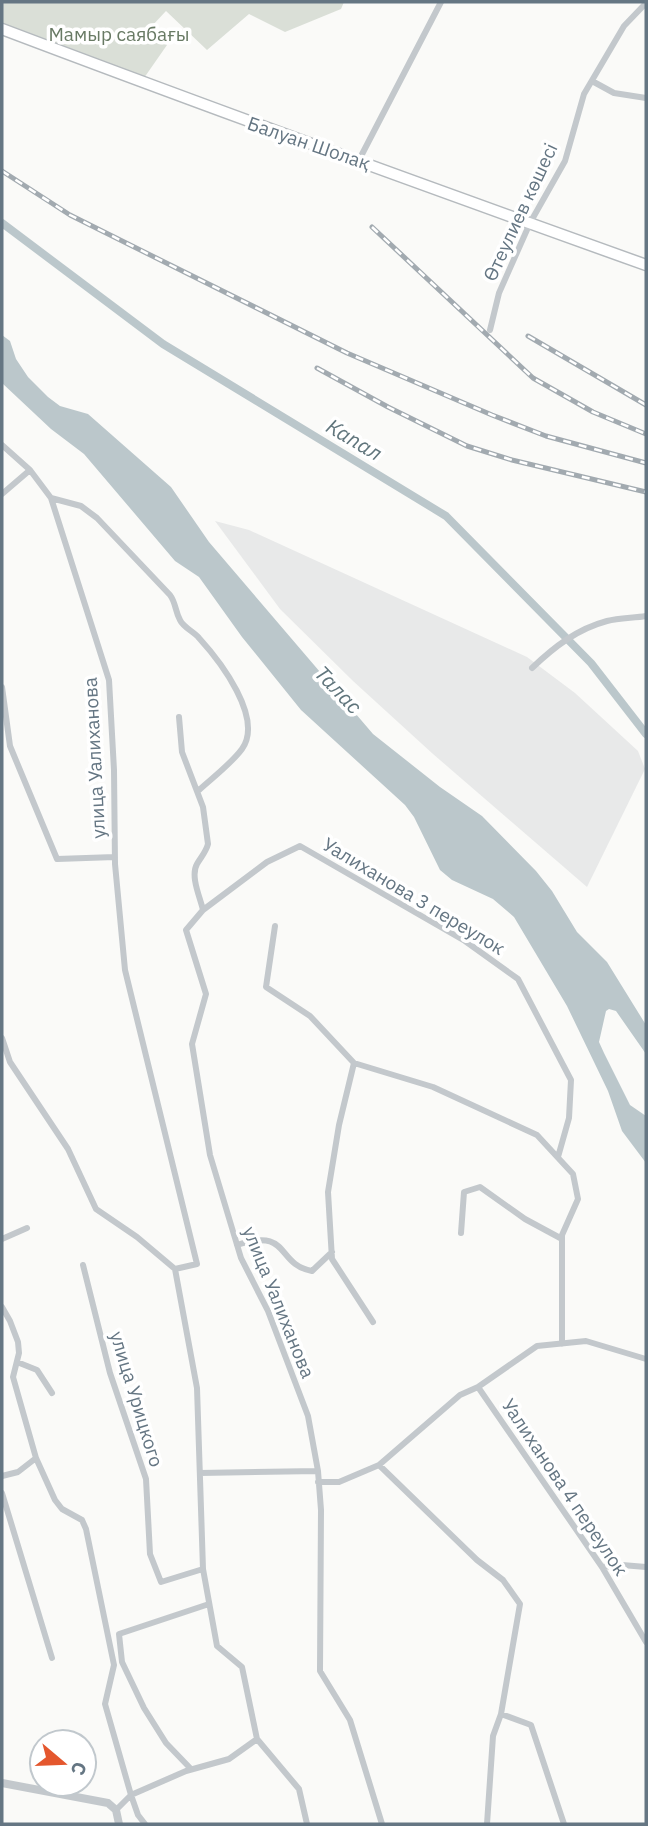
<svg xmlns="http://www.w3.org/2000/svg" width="648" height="1826" viewBox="0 0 648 1826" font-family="'IBM Plex Sans',sans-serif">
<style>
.built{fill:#e8e9e9}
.green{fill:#dadfd7}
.water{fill:#bbc7cb}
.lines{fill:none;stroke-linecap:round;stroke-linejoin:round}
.canal{stroke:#bbc7cb;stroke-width:8}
.primary-casing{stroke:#b5babe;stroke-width:13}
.minor{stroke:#c3c8cc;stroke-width:6}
.tertiary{stroke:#c3c8cc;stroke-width:8}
.primary{stroke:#fff;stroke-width:10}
.rail-casing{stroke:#a2aab0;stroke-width:5}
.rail{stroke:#fff;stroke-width:2.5;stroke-dasharray:8;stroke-linecap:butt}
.labels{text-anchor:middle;stroke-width:7;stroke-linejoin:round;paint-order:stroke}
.park-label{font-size:19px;fill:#687a64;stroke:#fff}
.street-label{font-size:19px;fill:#657683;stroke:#fff}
.water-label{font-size:21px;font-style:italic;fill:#60757c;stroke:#fff}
</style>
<rect width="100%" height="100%" fill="#fafaf8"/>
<path class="built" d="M215,521L249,530L527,657L575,693L638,751L645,769L587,887L433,754L353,681L280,609Z"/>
<path class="green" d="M2,2H344L341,9L285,32L249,14L207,50L166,11L151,27L167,45L144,78L2,23Z"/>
<path class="water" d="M2,335L10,341L16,359L28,377L48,397L60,406L88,414L171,487L209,542L373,734L440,787L482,816L536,871L552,891L577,932L607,962L646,1025V1054L616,1011L609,1009L606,1011L599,1042L604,1053L630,1105L646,1116V1163L622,1131L608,1091L567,1006L514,917L493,899L452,880L440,870L414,817L405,805L301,710L242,637L199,577L175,561L84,454L51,429L2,383Z"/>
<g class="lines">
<path class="canal" d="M2,223L163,344L446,516L591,663L646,734"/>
<g class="primary-casing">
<path id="primary" d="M2,29C216,110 431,188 646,265"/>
</g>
<path class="minor" d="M592,81L614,93L646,98
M359,160L441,2
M490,330L499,293L530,223L565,161L584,94L624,26L646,3
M2,445L30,470L51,498L109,680L114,770L115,864L125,970L197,1264L175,1269
M2,494L30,470
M51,498L81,506L97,518L170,595C176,603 175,611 180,620C183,627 194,632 199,638C220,661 264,718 242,749C231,764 212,778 198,791
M532,668C554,647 577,629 607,621C619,618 634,618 646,616
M2,687L10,746L57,859L115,857
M179,717L182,752L203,807L208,844C206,852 201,857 197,864C190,876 200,897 203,910L186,930L206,994L192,1044L210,1155L241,1258L268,1311L308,1416L318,1471L321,1510L320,1671L350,1720L382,1824
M203,910L267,862L300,846L465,941L518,979L571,1080L569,1118L558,1157
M275,926L266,987L310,1016L354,1063L433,1087L537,1135L573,1174L578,1199L562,1235V1344
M2,1038L10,1062L68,1149L96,1209L137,1237L175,1269L197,1388L203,1569L217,1646L242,1667L257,1739L299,1789L307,1824
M354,1063L339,1125L328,1192L332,1259L373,1322
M461,1233L464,1192L480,1187L525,1219L562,1239
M2,1239L27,1228
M237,1245C291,1227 275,1264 312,1271L332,1252
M83,1265L110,1373L146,1479L150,1554L161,1582L203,1569
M2,1307L10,1321L18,1342L19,1353L13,1377L36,1458L55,1500L62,1509L82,1520L86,1529L114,1665L105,1704L131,1795L138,1815L145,1824
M17,1362L37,1370L52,1393
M478,1387L602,1567L646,1642
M379,1465L477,1560L503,1580L520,1604L501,1714L493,1736L487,1824
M200,1473L318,1471
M2,1476L18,1472L36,1458
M318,1482H339L379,1465L460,1395L478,1387L537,1346L586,1341L646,1359
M2,1493L52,1658
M602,1567L622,1565L646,1567
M501,1714L531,1725L564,1824
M191,1769L166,1743L144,1708L122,1662L119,1634L209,1604
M116,1810L131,1795L186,1771L229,1759L257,1739"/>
<path class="tertiary" d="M2,1783L108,1803L116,1810L119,1824"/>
<use href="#primary" class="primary"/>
<g class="rail-casing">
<path id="rail" d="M2,171L70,215L347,353L492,415L546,436L646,463
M372,227L533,378L593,412L646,434
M528,336L646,405
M317,368L388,407L467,446L512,460L646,492"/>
</g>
<use href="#rail" class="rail"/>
</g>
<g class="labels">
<g class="park-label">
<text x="119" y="41">Мамыр саябағы</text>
</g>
<g class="street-label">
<text transform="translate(309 143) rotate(19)" y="7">Балуан Шолақ</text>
<text transform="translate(520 212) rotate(-65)" y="7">Өтеулиев көшесі</text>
<text transform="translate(94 758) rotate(-93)" y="7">улица Уалиханова</text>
<text transform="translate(414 896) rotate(31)" y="7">Уалиханова 3 переулок</text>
<text transform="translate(279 1302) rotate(68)" y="7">улица Уалиханова</text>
<text transform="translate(137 1399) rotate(73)" y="7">улица Урицкого</text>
<text transform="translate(565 1487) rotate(56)" y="7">Уалиханова 4 переулок</text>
</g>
<g class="water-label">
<text transform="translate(354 440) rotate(31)" y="7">Капал</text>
<text transform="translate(338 690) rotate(46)" y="7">Талас</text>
</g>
</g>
<rect width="648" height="1826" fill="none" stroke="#657683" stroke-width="7"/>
<g transform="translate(63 1763) rotate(109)"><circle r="33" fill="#ffffff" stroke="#c1c8cd" stroke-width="2"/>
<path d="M0-5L12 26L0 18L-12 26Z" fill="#e4572e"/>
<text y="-10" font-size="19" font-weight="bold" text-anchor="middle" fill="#657683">С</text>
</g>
</svg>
